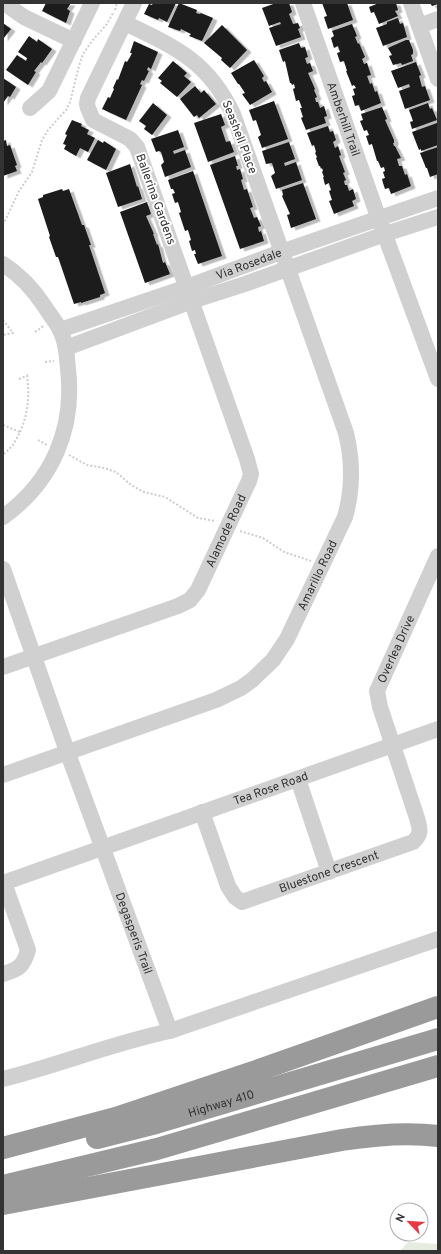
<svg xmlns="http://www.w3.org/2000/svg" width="441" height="1254" viewBox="0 0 441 1254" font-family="Overpass,sans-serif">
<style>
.green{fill:#e6ecdf}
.building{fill:#1a1a1a;filter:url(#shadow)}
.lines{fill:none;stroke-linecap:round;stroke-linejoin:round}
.path{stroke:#cdcdcd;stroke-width:2;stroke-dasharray:2 2;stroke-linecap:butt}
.minor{stroke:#d0d0d0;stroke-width:16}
.highway{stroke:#9a9a9a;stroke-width:22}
.labels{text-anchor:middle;stroke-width:4;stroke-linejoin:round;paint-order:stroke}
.street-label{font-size:12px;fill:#333;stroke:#fff}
</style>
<defs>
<filter id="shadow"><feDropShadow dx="4.5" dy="2.5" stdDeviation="0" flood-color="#0004"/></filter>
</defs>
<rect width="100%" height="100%" fill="#fff"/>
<path class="green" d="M408,1242L438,1244V1251H400Z"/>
<path class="building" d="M46,3H71L67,9L70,11L66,23L42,11Z
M153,3H176L167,22L159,18L158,20L144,14L149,4L152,5Z
M179,3L197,10L196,13L200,14L201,13L213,18L202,41L189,36L191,34L181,29L180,31L168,27Z
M276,3H289L292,12L289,14L293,24L298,23L300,28L298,29L301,37L276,46L269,28L281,24L280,22L269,26L262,8Z
M322,3H347L353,20L328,29L324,17L327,16Z
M379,3H396L398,10L395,11L398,16L379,24L374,12L371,13L369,7Z
M430,3H438V4L432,6Z
M398,18L400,24L403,23L407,37L383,46L376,28L387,24V22Z
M3,23L11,29L3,39Z
M352,24L357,36L355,37L358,44L359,43L365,57L362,59L364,64L367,63L371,75L367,76L370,84L372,83L375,92L377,91L381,103L361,111L359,105L355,106L352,96L355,95L353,89L356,88L354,85L352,86L346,71H347L344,61L340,62L337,53L340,52L338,46L334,48L331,38L334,36L332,31Z
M222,25L247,50L230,68L221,60L222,58L204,43Z
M29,36L37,42L38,39L52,49L42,63L41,62L34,71L36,72L28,85L6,70L17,55L26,61L27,58L18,52Z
M406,40H409L413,50V54L411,55L413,61L402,65L401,63L393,65L389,56L392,55L388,48L390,47Z
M134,41L158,52L151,69L148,67L147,70L149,71L144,81L142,80L140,84L142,85L126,120L102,109L108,97L110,98L114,89L113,88L117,79L118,80L125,61L127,62L130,57L132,53H130Z
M299,43L301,48L305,47L308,57L305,58L307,64L310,63L313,71L308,73L315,89L314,90L317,97L315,98L316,102H318L320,108L324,106L327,116L324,117L326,123L306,130L301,118L303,117L300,108H302L299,100L296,101L293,89L295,88L294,84L292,85L291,83H290L285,61L283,62L279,50Z
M254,60L264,76L262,78L264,82L266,81L272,92L250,105L242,94L245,93L239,84H238L231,73Z
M173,61L187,73L184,76L191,82L177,97L160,83L162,81L158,78Z
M416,62L421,75L419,76L422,87L425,86L430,100L405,109L399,91L410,87L409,84L398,88L391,71Z
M3,78L16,87L10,97L8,96L3,103Z
M195,86L201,93L204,90L216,104L199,118L197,115L194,117L180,99Z
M274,101L288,139L262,148L258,137L261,135L256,120L253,121L249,110Z
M153,103L167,115L152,135L144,129L146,126L139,121Z
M428,103L430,109L432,108L437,120L412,129L410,122L413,121L409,110Z
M382,107L387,119L385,120L394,140V143H393L394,146H395L401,158L397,159L399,166H402L405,175L407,174L411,186L391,194L389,188L385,189L383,183L382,179L385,178L383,172L385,171L384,167L381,168L378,161H377L372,144L369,145L366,136L369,135L367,130L364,131L360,121L363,120L361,114Z
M221,114L225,125L221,127L226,142L230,141L234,152L208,162L194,123Z
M72,120L82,124L81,126L89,130L87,134L95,138L88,152L80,148L76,156L64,149L66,145L63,144L67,135L65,134Z
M437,123L438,145L421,151V149L419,150L412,132Z
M328,126L330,132L333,131L336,140L333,142L335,148L338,146L341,155L339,156L345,172L343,173L346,180L344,181L345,185H347L349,191L353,189L356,199L352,201L354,206L334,214L329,201L332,200L329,191L331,190L329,183L325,185L323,177H324L322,172L323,171L322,168L321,169L320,166H319L316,158L317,157L315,153L316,152L314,145L312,146L307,133Z
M178,130L184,147L173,151L174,154L185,150L191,167L165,177L161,165L164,162L161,152L159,151L156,152L151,139Z
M6,140L7,146L10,145L17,165L15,166L17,171L3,176V141Z
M98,140L103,143L104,141L116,149L106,170L87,160Z
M289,142L295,159L284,163L285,166L296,162L302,180L276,189L271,176L275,173L272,163L266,164L262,151Z
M438,147V174L430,177L427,168H426L420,153Z
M235,156L238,166H236L237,170L240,169L243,179L241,180L244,190L247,189L253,207L250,208L254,218L257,217L261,226L258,227L259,232L261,231L264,241L240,249L210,165Z
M130,164L137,187L138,186L142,199L118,207L106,173Z
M193,171L222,256L198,264L194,254H196L195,250L192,251L189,241L191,240L188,230L185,231L179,213L181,212L178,202L175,203L172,194L175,193L173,189H171L168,180Z
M303,183L316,219L291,228L287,215L290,214L282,196L283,195L282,190Z
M62,189L63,191L69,189L82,225H84L91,245H89L105,293L100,295V297L81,303V302L74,304L58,257H56L49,237L50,236L38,199L43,197V195Z
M147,202L151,214L146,216L154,234H153L157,245L158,244L163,263L165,262L170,274L145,283L120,212Z"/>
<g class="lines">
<path class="path" d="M115,10L117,3
M3,225L19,191L32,172L42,140L48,130L66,110L70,102L79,66L83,54L92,41L107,24L113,13
M3,320L13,333L3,335
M35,332L41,328L43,326
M45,362L54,361
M19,379L29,375
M3,381H4
M3,425L20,432L13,445L3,455
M20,432C28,414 30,395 27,376
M38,440L47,445
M69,455L87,465L104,468L116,472L131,485L144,492L165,497L198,518L215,521
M240,531L263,538L284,552L311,561"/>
<g class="minor">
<path d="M4,3L24,17L74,41"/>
<path id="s1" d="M303,3L375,208L438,379"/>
<path d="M411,3L438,79"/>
<path d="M419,26L438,19"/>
<path d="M30,108L49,91L92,3"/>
<path d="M3,264C20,275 34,290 45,307C50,315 56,322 60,330C66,342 67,356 68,369C75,429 52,482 3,517"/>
<path id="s2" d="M60,330L187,287L281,252L438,198"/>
<path d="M66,348L192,301L245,284L385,234L438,217"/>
<path id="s3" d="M3,569L67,751L170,1031"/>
<path id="s4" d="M3,667L178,606L190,600L198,590L249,481L251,474L247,459L137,147L130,139L93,120L88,108L87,104L88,98L134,3"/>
<path id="s5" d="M3,775L216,700L241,688L252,680L273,660L287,639L345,517C353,489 353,462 346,433L233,114C208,61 175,47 125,23"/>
<path d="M298,779L329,872"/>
<path id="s6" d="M202,812L228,886L235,897L242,902L413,842C422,834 420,829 417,818L380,707L377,691L438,556"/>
<path id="s7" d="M3,883L438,729"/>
<path d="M3,974C19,969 23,967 28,950L4,883"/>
<path d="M3,1079C59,1065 113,1043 170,1031L438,939"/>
</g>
<g class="highway">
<path id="s8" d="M97,1138L156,1123L438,1039"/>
<path d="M3,1148L116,1118L262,1069L438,1007"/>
<path d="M3,1186L157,1149L438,1066"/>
<path d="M3,1204L342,1140C374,1135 406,1132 438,1136"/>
</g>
</g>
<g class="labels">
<g class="street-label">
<text dy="4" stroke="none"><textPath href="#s1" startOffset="123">Amberhill Trail</textPath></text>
<text transform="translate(240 137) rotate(69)" y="4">Seashell Place</text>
<text transform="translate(156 199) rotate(70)" y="4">Ballerina Gardens</text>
<text dy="4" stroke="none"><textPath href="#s2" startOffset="200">Via Rosedale</textPath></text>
<text dy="4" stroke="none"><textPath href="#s4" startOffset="277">Alamode Road</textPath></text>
<text dy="4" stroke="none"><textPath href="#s5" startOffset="392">Amarillo Road</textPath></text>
<text dy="4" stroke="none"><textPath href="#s6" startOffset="487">Overlea Drive</textPath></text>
<text dy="4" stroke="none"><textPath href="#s7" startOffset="284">Tea Rose Road</textPath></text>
<text dy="4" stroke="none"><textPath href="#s6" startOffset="192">Bluestone Crescent</textPath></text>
<text dy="4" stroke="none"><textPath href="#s3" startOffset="387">Degasperis Trail</textPath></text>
<text dy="4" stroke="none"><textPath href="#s8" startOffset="129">Highway 410</textPath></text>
</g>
</g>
<rect width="441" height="1254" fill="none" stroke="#333333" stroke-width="8"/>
<g transform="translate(409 1222) rotate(295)"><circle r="19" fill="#ffffff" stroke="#adadad"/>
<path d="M0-3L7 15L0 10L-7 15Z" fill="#e63946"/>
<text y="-6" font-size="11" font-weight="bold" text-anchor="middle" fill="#333333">N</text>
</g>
</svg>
